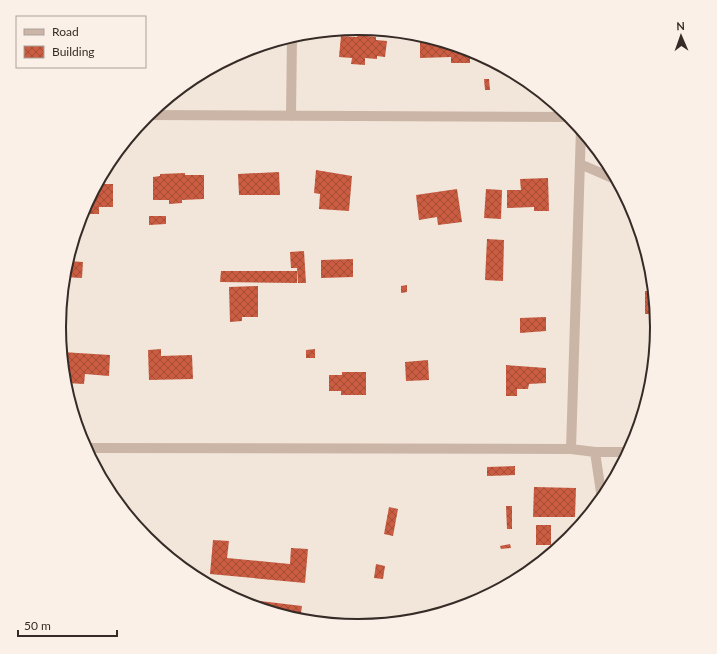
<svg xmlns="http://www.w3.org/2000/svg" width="717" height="654" viewBox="0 0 717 654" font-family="Lato,sans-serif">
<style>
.building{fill:url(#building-cross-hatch)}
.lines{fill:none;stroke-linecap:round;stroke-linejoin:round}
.street{stroke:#cbb5a6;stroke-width:10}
.rim{fill:none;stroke:#362b27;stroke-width:2}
</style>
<defs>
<pattern id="building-cross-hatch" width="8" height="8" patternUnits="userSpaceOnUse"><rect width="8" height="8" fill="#c95c41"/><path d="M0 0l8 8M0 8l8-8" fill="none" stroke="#a44c36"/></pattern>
</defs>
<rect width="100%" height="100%" fill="#f2e6da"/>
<path class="building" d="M358,35L376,37V40L387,41L385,57L377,56V59L365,58V65L351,64L352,58L339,57L341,36L357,37Z
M420,37H426L470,50V63H451V57L420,58Z
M484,79H489L490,90H485Z
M316,170L352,176L349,211L319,209L320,194L314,193Z
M279,172L280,195H239L238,174Z
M185,173V175H204V199L182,200V203L169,204V200H153V177L160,176V174Z
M548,178L549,211H534V207L507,208V190H521L520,179Z
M98,182V184H113V207H99V214H82Z
M457,189L462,222L438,225L437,217L419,220L416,195Z
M486,189L502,190L501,219L484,218Z
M149,216H166V224L149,225Z
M487,239L504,240L503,281L485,280Z
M304,251L306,283H298L297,268H291L290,252Z
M353,259V277L321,278V260Z
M68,261L83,262L82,278L64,277Z
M221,271H297V283L220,282Z
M407,285V292L401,293V286Z
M258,286V317H242V321L230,322L229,287Z
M645,291H654L656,314H645Z
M546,317V331L520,333V318Z
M161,349V356L192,355L193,379L149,380L148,350Z
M315,349V358H306V350Z
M62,352L110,355L109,376L85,374L84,384L66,383V374H64Z
M650,353H655L652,385H650Z
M428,360L429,380L406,381L405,362Z
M506,365L546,368V383L529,384L528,389H517V396H506Z
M342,372H366V395H341V391H329V375H342Z
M515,466V475L487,476V467Z
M534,487L576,488L575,517H533Z
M506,506H512V529H507Z
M389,507L398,509L393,536L384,534Z
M536,525H551V545H536Z
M213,540L229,541L227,558L290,564L291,548L308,549L305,583L210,574Z
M510,544L511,548L501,549L500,546Z
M376,564L385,566L383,579L374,578Z
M260,601L302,606L300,620L260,608Z
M466,605L452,609V606Z"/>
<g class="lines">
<path class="street" d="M148,115L571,117
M291,116L292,36
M580,164L617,180
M86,448L571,449L595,452H629
M571,449L581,129
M595,452L602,499"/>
</g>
<path d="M0 0H717V654H0ZM66 327a292 292 0 1 1 584 0a292 292 0 1 1-584 0Z" fill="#faf0e7" fill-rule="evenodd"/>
<path class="rim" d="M66 327a292 292 0 1 1 584 0a292 292 0 1 1-584 0Z"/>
<rect x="16" y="16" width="130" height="52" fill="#faf0e7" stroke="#aca19a"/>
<rect x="24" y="29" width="20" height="6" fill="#cbb5a6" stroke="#aca19a"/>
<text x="52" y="36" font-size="12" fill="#362b27">Road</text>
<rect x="24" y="46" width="20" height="12" fill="url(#building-cross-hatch)" stroke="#aca19a"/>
<text x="52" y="56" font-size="12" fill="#362b27">Building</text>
<g transform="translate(681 36) rotate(358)" stroke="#faf0e7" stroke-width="3" paint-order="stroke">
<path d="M0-3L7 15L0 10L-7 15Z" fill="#362b27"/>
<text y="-6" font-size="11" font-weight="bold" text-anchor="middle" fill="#362b27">N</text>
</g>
<path d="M18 630v6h99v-6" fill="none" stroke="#362b27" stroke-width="2"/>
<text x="24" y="630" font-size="12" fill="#362b27" stroke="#faf0e7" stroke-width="3" paint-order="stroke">50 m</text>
</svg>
